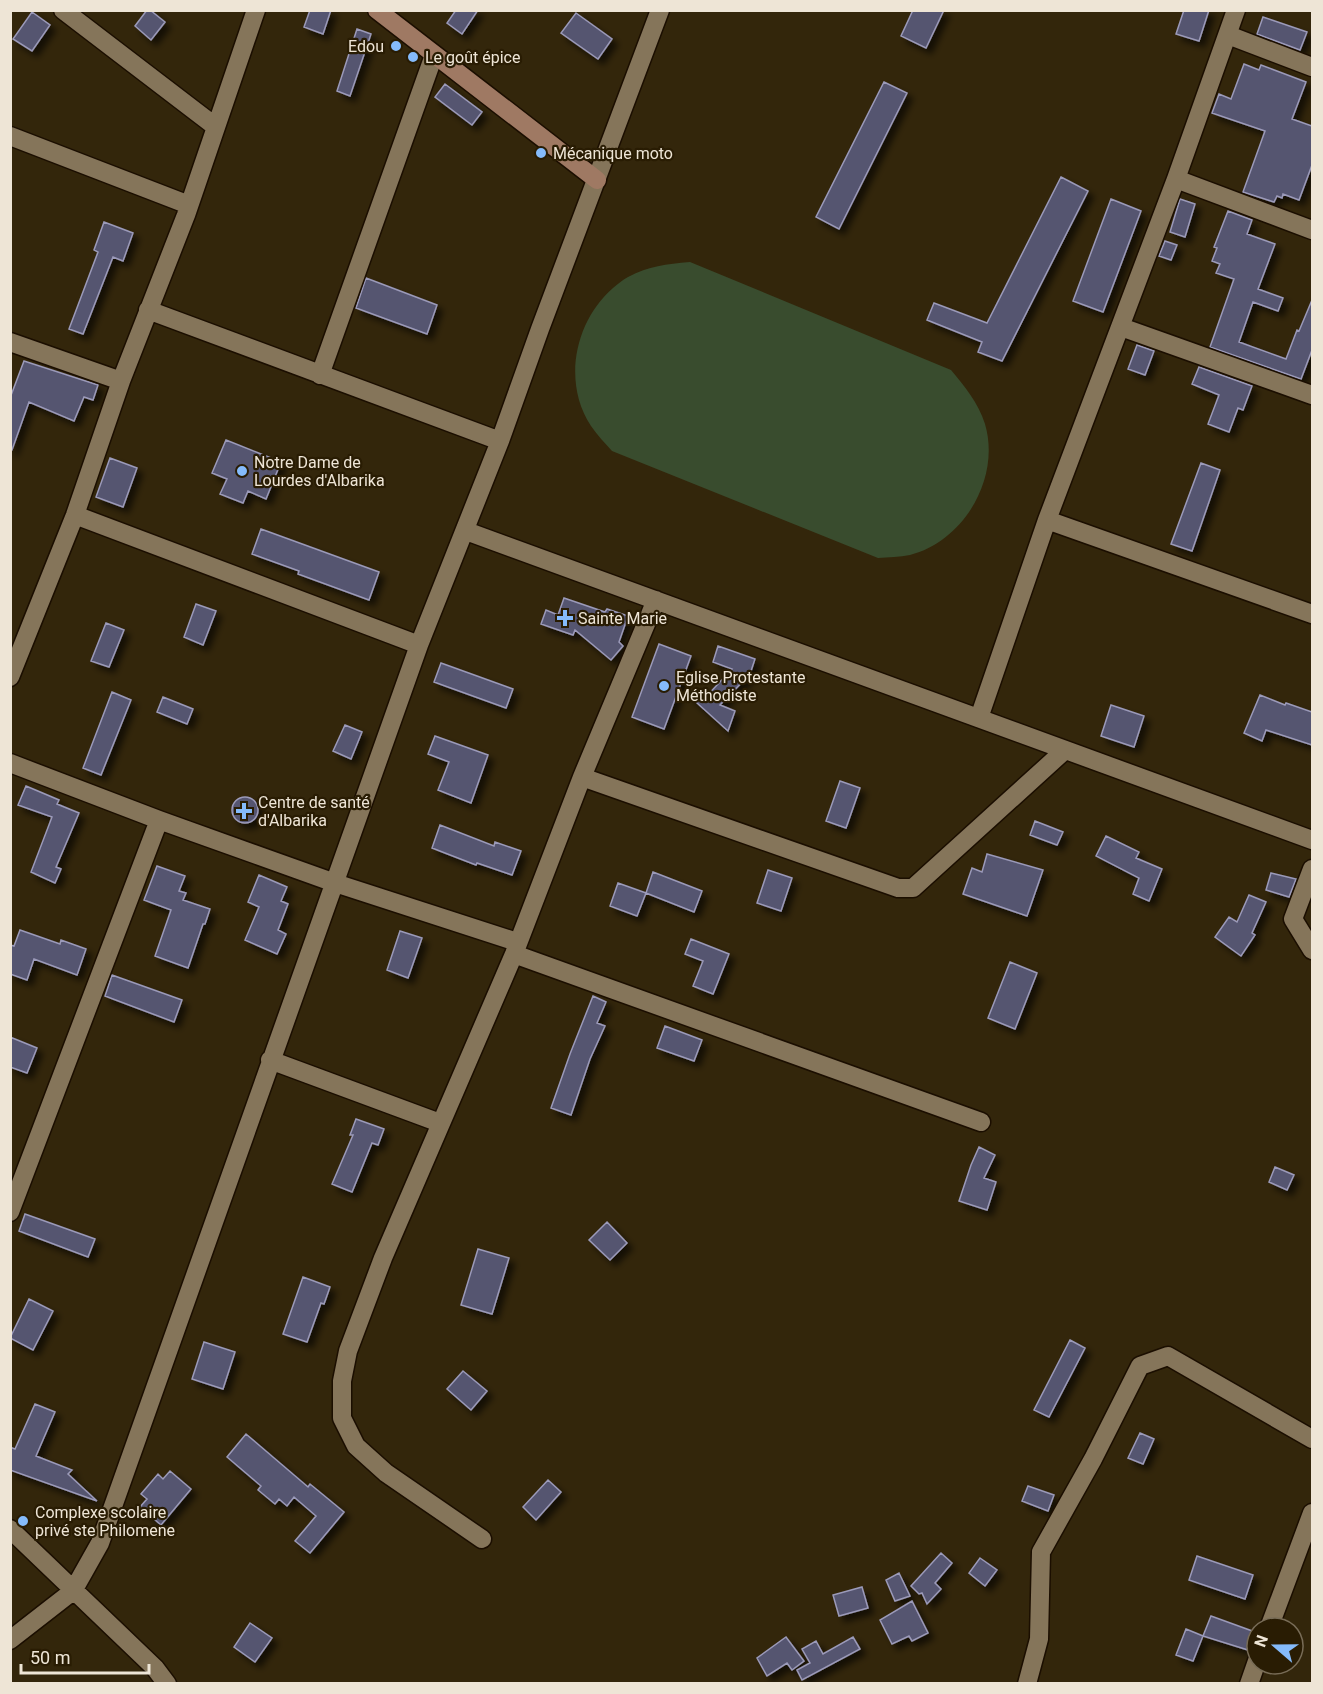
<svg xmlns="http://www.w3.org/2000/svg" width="1323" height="1694" viewBox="0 0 1323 1694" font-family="Roboto,sans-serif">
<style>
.green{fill:#394c2e}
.building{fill:#555470;stroke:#9b9ab9;stroke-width:1.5;filter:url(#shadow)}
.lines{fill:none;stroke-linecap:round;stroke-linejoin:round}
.street-casing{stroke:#1b0e00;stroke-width:21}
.secondary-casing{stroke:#1b0e00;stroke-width:21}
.street{stroke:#85755a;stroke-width:18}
.secondary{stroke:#9f7963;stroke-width:18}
.poi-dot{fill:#85bbfb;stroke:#291c03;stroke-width:2}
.labels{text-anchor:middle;stroke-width:4.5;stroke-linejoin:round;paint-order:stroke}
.poi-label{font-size:16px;fill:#eee5d6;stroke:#291c03;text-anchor:start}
</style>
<defs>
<filter id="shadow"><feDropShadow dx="5.5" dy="5.5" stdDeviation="3" flood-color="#0009"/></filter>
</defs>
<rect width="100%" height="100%" fill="#33260b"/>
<path class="green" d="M690,262L951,370C965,387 978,402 985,424C1001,478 964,541 910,555C900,557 888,557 878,558L612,451C605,443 597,435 591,426C562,382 575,321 613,288C618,284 622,280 628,277C649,266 666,264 690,262Z"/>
<path class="building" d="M147,10H150L165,22L151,40L135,26Z
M310,10H331L323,34L304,27Z
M456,10H478L462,34L447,23Z
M913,10H944L926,48L901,36Z
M1184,10H1209L1199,41L1176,34Z
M32,12L50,25L32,51L13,39Z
M576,13L612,39L598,59L561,33Z
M1263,17L1307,32L1300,50L1257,34Z
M357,29L371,34L350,96L337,91Z
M1244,64L1259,70L1261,65L1306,82L1292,119L1312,126V165L1299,200L1283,194L1282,198L1277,196L1274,202L1243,192L1265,131L1212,113L1219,94L1231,99Z
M884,82L907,93L839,229L816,217Z
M445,84L482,112L472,125L435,97Z
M1061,177L1088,191L1002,361L978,352L982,342L927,320L934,303L987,323Z
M1111,199L1141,211L1103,312L1073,301Z
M1180,199L1195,204L1185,237L1170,232Z
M1228,211L1252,220L1247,234L1275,244L1258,289L1283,298L1278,311L1253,302L1239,342L1286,359L1297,330L1299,331L1312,300V350L1301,379L1210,347L1234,279L1216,273L1220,264L1212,261L1217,248L1214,247Z
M104,222L133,233L123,261L113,257L83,334L69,329L98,252L94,250Z
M1165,241L1177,245L1171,260L1159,256Z
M366,278L437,305L427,334L356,308Z
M1137,345L1154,351L1145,375L1128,369Z
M24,361L98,385L93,400L84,397L74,421L29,402L12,450H10V398Z
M1199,367L1252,386L1243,410L1238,408L1229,432L1208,424L1219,395L1192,384Z
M226,440L281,462L266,499L248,491L243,503L220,494L227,479L212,473Z
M110,458L137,468L123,507L96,497Z
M1201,463L1220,470L1192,551L1171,544Z
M261,529L379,572L369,600L298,574L299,571L252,554Z
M564,598L605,612L607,609L628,616L619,642L623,646L611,660L575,630L573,635L541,624L546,610L558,615Z
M196,604L216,611L203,645L184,637Z
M106,623L124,630L109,667L91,661Z
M659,644L691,656L664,729L632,717Z
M718,646L755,659L750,674L720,705L735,711L728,731L686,693L704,699L732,669L713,662Z
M441,663L513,689L506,708L434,682Z
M112,692L131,700L101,775L83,768Z
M1260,695L1285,705L1286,703L1312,712V745L1266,730L1262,741L1244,733Z
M163,697L193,709L187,724L157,712Z
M1111,705L1144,716L1134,747L1101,736Z
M345,725L362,732L351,759L333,751Z
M435,736L488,755L471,803L438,790L449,762L428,754Z
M840,781L860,788L846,828L826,821Z
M26,786L59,800L57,804L79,813L56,867L61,869L55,883L31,872L52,817L18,805Z
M232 810a13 13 0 1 1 26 0a13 13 0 1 1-26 0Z
M1035,821L1063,832L1057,845L1030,835Z
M440,825L494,846L495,842L521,851L512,875L477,863L476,865L432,848Z
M1106,836L1139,852L1136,858L1162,869L1149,901L1133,894L1139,878L1096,856Z
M987,854L1043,870L1027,916L963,894L972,868L982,872Z
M157,866L185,876L179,891L186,893L183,900L210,909L205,924H203L188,968L155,956L171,910L144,900Z
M768,870L792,878L781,911L757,903Z
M653,872L702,891L694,912L646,893Z
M1271,873L1296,879L1289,897L1266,890Z
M259,875L287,887L281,901L288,904L278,930L286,934L277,954L245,940L259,907L248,902Z
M618,883L646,893L637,916L610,906Z
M1249,895L1266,902L1252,933L1255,935L1241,956L1215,937L1229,917L1237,922Z
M20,930L60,944L61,940L86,949L77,975L34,959L27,980L10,974V945L14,946Z
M400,931L422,938L408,978L387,970Z
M691,939L729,954L713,994L693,986L703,961L685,954Z
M1010,962L1037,973L1015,1029L988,1018Z
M112,975L182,1000L174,1022L105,996Z
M593,996L606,1002L597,1023L605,1026L590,1059L571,1115L551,1108L570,1054Z
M665,1026L702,1040L694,1061L657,1048Z
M10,1037L37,1048L27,1073L10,1067Z
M356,1119L384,1129L378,1145L372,1143L352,1192L332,1184L353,1135H350Z
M979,1147L995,1155L984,1178L996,1182L987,1210L959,1201L971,1165Z
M1275,1167L1294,1175L1287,1190L1269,1182Z
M25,1214L95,1239L88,1257L19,1231Z
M607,1222L627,1243L610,1260L589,1240Z
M478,1249L509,1258L492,1314L461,1305Z
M303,1277L330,1287L324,1304L321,1303L307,1342L283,1334Z
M29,1299L53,1311L33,1350L10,1338Z
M1070,1340L1085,1348L1049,1417L1034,1410Z
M204,1342L235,1352L223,1389L192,1379Z
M463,1371L487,1391L471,1410L447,1389Z
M35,1404L55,1412L36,1456L72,1470L68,1474L97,1501L10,1470V1447L15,1449Z
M1140,1433L1154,1439L1143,1464L1128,1458Z
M246,1434L308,1487L310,1484L344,1512L310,1553L295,1541L316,1516L294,1497L287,1506L279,1499L275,1504L258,1490L261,1486L227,1457Z
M170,1471L191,1489L161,1525L140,1507L147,1499L141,1494L158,1474L163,1479Z
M548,1480L561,1492L536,1520L523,1507Z
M1028,1486L1054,1495L1048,1511L1022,1501Z
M941,1553L952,1563L935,1583L941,1589L927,1604L922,1593L919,1594L911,1586Z
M1197,1556L1253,1575L1245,1599L1189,1580Z
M980,1558L997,1570L985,1586L969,1573Z
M899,1573L910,1596L895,1601L886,1580Z
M862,1587L868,1608L839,1616L833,1595Z
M912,1601L928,1633L912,1641L909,1636L892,1644L880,1620Z
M1211,1616L1255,1632L1248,1650L1203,1636Z
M250,1623L272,1638L255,1662L234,1647Z
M1186,1629L1203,1636L1193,1661L1176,1655Z
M786,1637L804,1661L792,1670L787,1663L767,1676L757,1658Z
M853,1637L860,1649L802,1680L797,1670L810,1663L802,1649L816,1641L823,1654Z"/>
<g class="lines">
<g class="street-casing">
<path id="street" d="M63,10L216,127
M1228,35L1312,67
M10,136L189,205
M1176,179L1312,230
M148,310L500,441
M1121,327L1312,395
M10,342L121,381
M320,375L434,55
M75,515L419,645
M1047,520L1312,614
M466,531L1312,840
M10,677L75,515L121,381L186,215L256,10
M979,718L1047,520L1176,179L1236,10
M10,763L159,820L335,883L517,942
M582,777L898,888H913L1065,750
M1312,869L1293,919L1312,950
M514,954L981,1122
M270,1060L440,1123
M10,1212L159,820
M10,1529L155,1668L167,1684
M482,1539L386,1473L356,1446L342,1418V1381L348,1351L383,1258L514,954L582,777L656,600
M1269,1628L1312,1513
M10,1640L73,1591L100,1543L419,645L500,441L540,329L660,10
M1027,1684L1039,1639L1041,1552L1093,1459L1140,1366L1168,1356L1312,1439
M1249,1684L1257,1661"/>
</g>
<g class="secondary-casing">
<path id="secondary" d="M377,10L597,180"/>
</g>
<use href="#street" class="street"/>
<use href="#secondary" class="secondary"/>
</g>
<g class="poi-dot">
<circle cx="396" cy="46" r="6"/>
<circle cx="413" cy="57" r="6"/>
<circle cx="541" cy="153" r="6"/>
<circle cx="242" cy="471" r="6"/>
<path d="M562 609h6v6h6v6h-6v6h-6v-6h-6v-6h6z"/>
<circle cx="664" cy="686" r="6"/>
<path d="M241 802h6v6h6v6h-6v6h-6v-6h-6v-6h6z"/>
<circle cx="23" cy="1521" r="6"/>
</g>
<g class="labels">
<g class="poi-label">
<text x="384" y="52" text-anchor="end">Edou</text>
<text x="425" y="63">Le goût épice</text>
<text x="553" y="159">Mécanique moto</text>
<text x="254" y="468">Notre Dame de<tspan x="254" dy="18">Lourdes d'Albarika</tspan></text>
<text x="578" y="624">Sainte Marie</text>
<text x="676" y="683">Eglise Protestante<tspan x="676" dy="18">Méthodiste</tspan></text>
<text x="258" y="808">Centre de santé<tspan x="258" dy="18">d'Albarika</tspan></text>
<text x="35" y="1518">Complexe scolaire<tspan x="35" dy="18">privé ste Philomene</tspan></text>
</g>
</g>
<rect width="1323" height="1694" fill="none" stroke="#eee5d6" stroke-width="24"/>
<g transform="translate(1275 1646) rotate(290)"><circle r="28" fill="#291c03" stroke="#786c57" stroke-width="1.5"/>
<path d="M0-4.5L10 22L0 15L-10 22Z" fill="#85bbfb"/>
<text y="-9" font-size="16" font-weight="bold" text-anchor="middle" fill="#eee5d6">N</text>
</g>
<path d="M21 1664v9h128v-9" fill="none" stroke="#eee5d6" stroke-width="3"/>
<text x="30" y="1664" font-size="18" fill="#eee5d6" stroke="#291c03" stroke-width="4.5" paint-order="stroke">50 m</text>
</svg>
